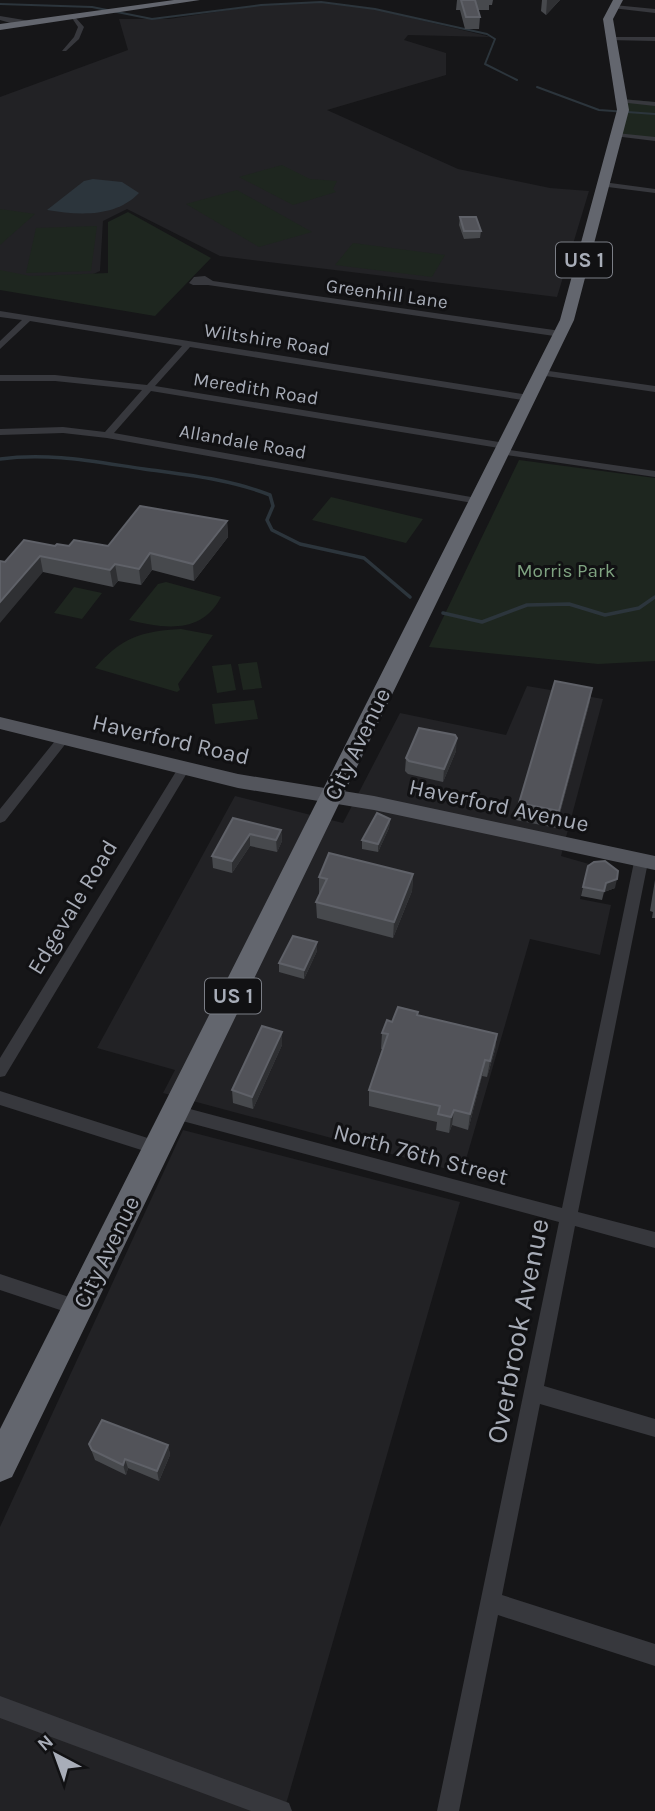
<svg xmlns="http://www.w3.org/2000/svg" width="655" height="1811" viewBox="0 0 655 1811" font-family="Karla,sans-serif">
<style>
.built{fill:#222225}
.green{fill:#1e261f}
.water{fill:#2c353c}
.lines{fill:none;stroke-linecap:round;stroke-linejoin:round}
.stream-far1{stroke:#2c353c;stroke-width:2}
.stream{stroke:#2c353c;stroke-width:3.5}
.street{fill:#37383d;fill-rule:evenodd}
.primary{fill:#53555c;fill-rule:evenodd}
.highway{fill:#63666e;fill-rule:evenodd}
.wall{fill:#47494d}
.shaded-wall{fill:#2f3033}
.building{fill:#525359;stroke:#5f6168;stroke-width:2}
.labels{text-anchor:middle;stroke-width:6;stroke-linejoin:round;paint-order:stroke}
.far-street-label{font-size:19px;fill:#a8adb8;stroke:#111113}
.far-park-label{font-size:19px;fill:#7fa381;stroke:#111113}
.shield{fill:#111113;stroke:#7b7e86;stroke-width:2}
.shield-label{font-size:21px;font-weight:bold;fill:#a8adb8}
.street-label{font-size:23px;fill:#a8adb8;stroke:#111113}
.near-street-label{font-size:28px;fill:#a8adb8;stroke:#111113}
</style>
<rect width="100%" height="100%" fill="#161618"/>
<path class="built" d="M321,2L375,9L491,37L408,35L404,40L446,53V75L327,110L458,169L550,188L589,191L557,297L220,256L127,209L103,221L100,271L60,289L0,278V97L128,50L119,19H169L261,5Z
M527,686L603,699L561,856L589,864L580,899L611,905L600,955L530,939L462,1173L163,1093L175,1070L97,1048L235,796L343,823L400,713L506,735Z
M183,1130L460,1202L284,1811H0V1527Z"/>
<path class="green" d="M623,99L655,102V138L621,134Z
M282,165L310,179L337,181L333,189L336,192L293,205L239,177Z
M237,190L312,232L259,247L186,204Z
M0,209L35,214L0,245Z
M128,212L211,258L155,316L0,290V270L30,276L108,273V222Z
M97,226L91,271L26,273L36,228Z
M353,243L445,255L432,277L335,265Z
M519,460L655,478V661L598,664L429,647Z
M331,497L423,519L406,543L312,520Z
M166,582L221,597C202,634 165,629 129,620L158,584Z
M74,587L102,593L82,619L54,613Z
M181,629L213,635L178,684L180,690L177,692L95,668C121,638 141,631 181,629Z
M257,662L262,688L243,690L238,664Z
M231,664L236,690L217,693L212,666Z
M254,700L258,719L215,724L212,704Z"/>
<path class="water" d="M93,179L122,182L139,193C115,218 78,215 47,210L84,181Z"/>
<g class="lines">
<path class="stream-far1" d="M0,4L92,7L152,19L261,5L321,2L375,9L487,34L495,39L485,64L517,80
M537,87L599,110L655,114"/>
<path class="stream" d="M0,459C49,452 96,462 144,469C187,475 229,479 270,495L273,506L267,520L272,530L300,544L364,558L410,597
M443,613L482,622L527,605L569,604L605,615L639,608L655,597"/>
<path class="street" d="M614,5L655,9V13L612,8Z
M0,16L36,22L14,24L0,20Z
M72,18H76L84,27L79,39L66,51H62L74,37L78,27Z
M611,37H655V41L609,40Z
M621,99L655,102V106L619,102Z
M616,133L655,137V141L614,136Z
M603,182L655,189V193L600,186Z
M205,276L213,281L561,331L565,334L561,337L208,285H193L189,283L194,277Z
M0,311L529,395L534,398L529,401L190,347L155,386L505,443L510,446L505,449L151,391L114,433L482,499L483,501L478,504L107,438L63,433L0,435V429L63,427L105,432L142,390L55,381H0V375H55L147,385L182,346L30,321L0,349V341L22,320L0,317Z
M542,370L655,386V392L539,375V371Z
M502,449L655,471V477L499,454L497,452Z
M63,735L69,739L67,742L5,821L0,823V809L59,736Z
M184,764L190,768L5,1076L0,1077V1058L180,765Z
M641,857L648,862L578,1212L655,1232V1248L575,1226L544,1386L655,1419V1437L540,1404L502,1595L655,1644V1666L498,1615L459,1811H437L559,1222L175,1119L169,1117L167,1112L169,1107L175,1105L562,1208L634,862Z
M0,1091L157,1141L163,1143L165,1148L163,1153L157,1155L0,1105Z
M0,1274L84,1302L87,1308L84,1314L78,1316L0,1290Z
M0,1696L281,1800L289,1803L292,1811H251L0,1718Z"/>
<path class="primary" d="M0,717L238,774L374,796L655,856V870L374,810L238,788L0,729Z"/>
<path class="highway" d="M174,0H200L0,30V24Z
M613,0H623L613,19L629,110L574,320L12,1477L0,1482V1429L560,320L617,110L603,19Z"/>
</g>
<path class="wall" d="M457,0H493L492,5H489V10H478L480,17L479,29H465L460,10H456Z
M542,0H560L546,15L541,11Z
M460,217L481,231L480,238L464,239L459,225Z
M227,521L228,537L194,581L152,570L141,585L118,581L113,587L43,572L5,562L55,546H108Z
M592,688L589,705L556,828L516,820L519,803Z
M456,751L443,782L408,774L405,771L406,758Z
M233,818L281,830L282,841L277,852L250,846L232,873L213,868L212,856Z
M390,819L389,828L378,852L362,849V840Z
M588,866L615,888L604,892L602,900L581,896Z
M413,874L412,891L393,938L317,918L316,902L320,894H319V877Z
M655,880V918H652L653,912L650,911Z
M317,951L304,979L279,972V963Z
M418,1015L497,1034L495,1050L487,1077L482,1076L468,1130L452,1125L449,1133L436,1130L437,1122L369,1106V1090L383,1049H381L382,1033L392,1022Z
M282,1032V1045L253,1109L233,1103L232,1090Z
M89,1444L168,1445L170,1455L159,1481L128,1468L126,1475L95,1460Z"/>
<path class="shaded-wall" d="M547,0H560L546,15Z
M227,521L228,537L194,581L193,564Z
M150,553L152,570L141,585L139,569Z
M40,556L43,572L0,623V602Z
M115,564L118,581L113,587L110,570Z
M592,688L589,705L556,828L559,811Z
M457,738L456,751L443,782L444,769Z
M390,819L389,828L378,852V844Z
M281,830L282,841L277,852L276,840Z
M250,834V846L232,873V861Z
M413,874L412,891L393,938L394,922Z
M617,879L615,888L604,892L606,883Z
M317,942V951L304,979V970Z
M282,1032V1045L253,1109L252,1097Z
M497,1034L495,1050L487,1077L490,1061Z
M485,1060L482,1076L468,1130L470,1114Z
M454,1110L452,1125L449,1133L451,1117Z
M168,1445L170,1455L159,1481L157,1471Z
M125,1459L128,1468L126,1475L123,1465Z"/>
<path class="building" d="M461,0H475L480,17H466Z
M460,217H476L481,231H464Z
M140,506L227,521L193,564L150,553L139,569L115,564L110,570L40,556L0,602V561L5,562L24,540L55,546L57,544L69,546L74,540L108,546Z
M555,681L592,688L559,811L519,803Z
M419,728L455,735L457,738L444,769L409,761L406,758Z
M377,813L390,819L378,844L362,840Z
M233,818L281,830L276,840L250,834L232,861L212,856Z
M329,853L413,874L394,922L316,902L327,879L319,877Z
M605,861L618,871L617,879L606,883L604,891L583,887L588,866L594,862Z
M293,936L317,942L304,970L279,963Z
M398,1007L418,1012L417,1015L497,1034L490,1061L485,1060L470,1114L454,1110L451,1117L438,1114L440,1106L369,1090L388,1034L382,1033L387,1020L392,1022Z
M262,1026L282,1032L252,1097L232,1090Z
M102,1420L168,1445L157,1471L125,1459L123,1465L92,1450L89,1444Z"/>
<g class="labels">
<g class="far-street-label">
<text transform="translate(387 293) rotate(8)" y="7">Greenhill Lane</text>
<text transform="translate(267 339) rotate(9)" y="7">Wiltshire Road</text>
<text transform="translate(256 388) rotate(9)" y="7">Meredith Road</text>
<text transform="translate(243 441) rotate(10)" y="7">Allandale Road</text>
</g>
<g class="far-park-label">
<text x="566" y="577">Morris Park</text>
</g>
<g class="shield">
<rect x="556" y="242.5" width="56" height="35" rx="5"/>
<rect x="205" y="978.5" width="56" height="35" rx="5"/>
</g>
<g class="shield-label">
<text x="584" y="267">US 1</text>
<text x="233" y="1003">US 1</text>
</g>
<g class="street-label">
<text transform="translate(171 739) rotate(13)" y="8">Haverford Road</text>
<text transform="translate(357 744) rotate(-64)" y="8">City Avenue</text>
<text transform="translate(499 805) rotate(12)" y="8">Haverford Avenue</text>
<text transform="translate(72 907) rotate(-59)" y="8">Edgevale Road</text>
<text transform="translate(421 1154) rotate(15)" y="8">North 76th Street</text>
<text transform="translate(106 1252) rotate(-64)" y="8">City Avenue</text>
</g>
<g class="near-street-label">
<text transform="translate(517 1331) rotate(-79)" y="10">Overbrook Avenue</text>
</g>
</g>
<g transform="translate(56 1755) rotate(319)" stroke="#111113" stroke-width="5" paint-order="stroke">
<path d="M0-5L12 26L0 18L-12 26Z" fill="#a8adb8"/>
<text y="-10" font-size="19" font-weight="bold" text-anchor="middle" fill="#a8adb8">N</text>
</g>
</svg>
